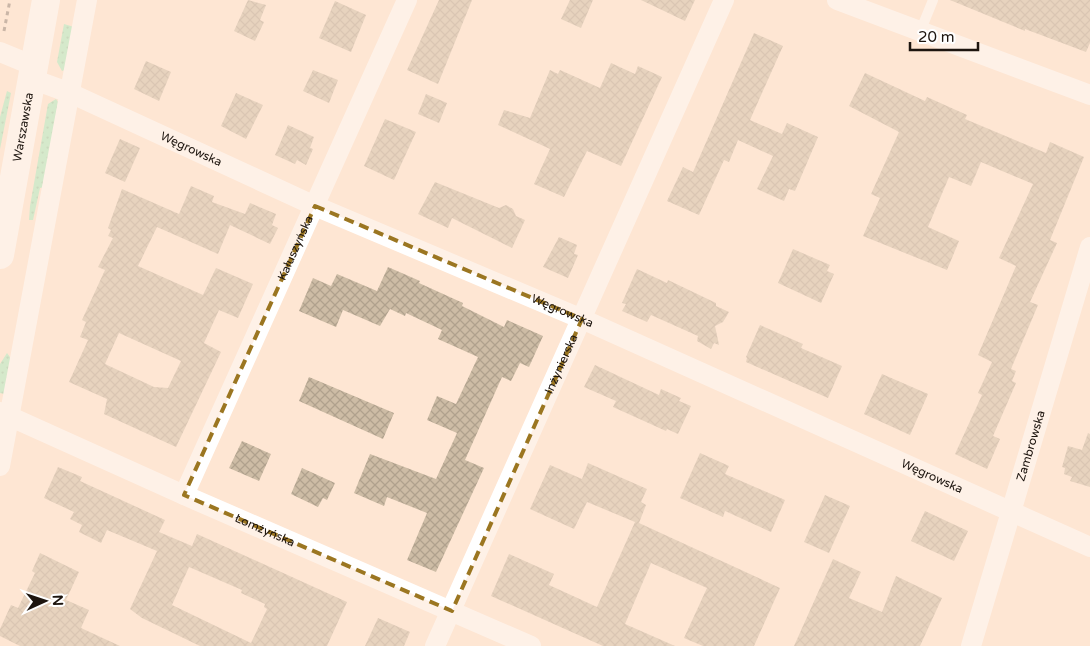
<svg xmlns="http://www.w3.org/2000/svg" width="1090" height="646" viewBox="0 0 1090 646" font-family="'Varela Round',sans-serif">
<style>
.grass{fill:url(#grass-dots)}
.building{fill:url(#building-cross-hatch);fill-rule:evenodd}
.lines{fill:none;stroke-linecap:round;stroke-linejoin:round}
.path{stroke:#8d7d71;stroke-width:3;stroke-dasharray:4 4;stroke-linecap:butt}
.service{stroke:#fff;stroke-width:10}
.minor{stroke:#fff;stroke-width:20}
.secondary{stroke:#fff;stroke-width:28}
.marked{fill:none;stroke:#9b7621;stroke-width:4;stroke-dasharray:10 6;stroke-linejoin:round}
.labels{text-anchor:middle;stroke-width:4;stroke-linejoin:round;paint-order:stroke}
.street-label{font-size:12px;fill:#1d150f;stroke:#fff}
</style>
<defs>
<pattern id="grass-dots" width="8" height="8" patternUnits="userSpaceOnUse" patternTransform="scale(1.25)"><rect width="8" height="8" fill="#a5edc0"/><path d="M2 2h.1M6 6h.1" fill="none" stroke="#8ecaa4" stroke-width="1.8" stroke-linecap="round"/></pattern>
<pattern id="building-cross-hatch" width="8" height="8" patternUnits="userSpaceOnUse" patternTransform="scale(1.25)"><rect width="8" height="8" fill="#cdbca5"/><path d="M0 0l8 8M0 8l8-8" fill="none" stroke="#b0a18d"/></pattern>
</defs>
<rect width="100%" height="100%" fill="#fee6d3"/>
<path class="grass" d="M64,24L74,27L67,69L62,71L57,62Z
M7,91L11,93L0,149V117Z
M56,99L58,102L45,187L40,188L33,220H29L30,206L48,104Z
M7,353L12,360L4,394L0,393V364Z"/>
<path class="building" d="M248,0L266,5L260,20L264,22L255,41L234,31Z
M439,0H472L438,84L407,70Z
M570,0H593L581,28L561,19Z
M641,0H695L685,21Z
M950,0H1090V43L1086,52L1025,29V31Z
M335,1L366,15L351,52L319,38Z
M754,33L783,46L750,120L782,134L787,123L818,137L795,191L789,189L784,201L757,189L773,156L738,140L729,162L724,160L699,215L667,201L683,167L693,172Z
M146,61L171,72L159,101L134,89Z
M611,63L635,74L638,66L662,77L621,166L587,151L564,197L534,184L550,149L498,125L504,110L530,118L550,70L558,74L560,70L600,88Z
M313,70L338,80L329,103L303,91Z
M865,73L925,101L927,97L967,115L965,119L1046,153L1050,142L1084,157L1050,240L1057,243L1030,302L1038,305L1011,369L1016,371L1012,381L1016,383L993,436L1000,439L987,469L955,454L982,395L978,393L992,362L978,355L1016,266L999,258L1033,184L981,162L971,186L949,177L928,227L959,241L947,270L863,236L880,198L871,194L899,132L849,106Z
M236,93L263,105L246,139L221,126Z
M426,94L447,103L439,123L418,114Z
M385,119L416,132L394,180L364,166Z
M288,125L314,137L310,148L313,149L306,165L297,160L295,164L275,155Z
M120,139L140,148L125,182L105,173Z
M435,182L499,208L506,205L513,209L516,216L525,220L512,248L452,218L448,228L418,214Z
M191,186L214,196L212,202L245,214L250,203L276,214L272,225L278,228L270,244L230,225L218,254L157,227L138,266L203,295L216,268L253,284L238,318L219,310L204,343L221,352L176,447L104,414L107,399L69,382L88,340L80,337L86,322L82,320L105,270L98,267L113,238L108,236L111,230L108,228L122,189L179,214ZM119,333L181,361L168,388L154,387L105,364Z
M559,237L577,245L574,254L578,255L568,278L543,267Z
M793,249L830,265L827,271L834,274L821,303L778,283Z
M388,267L420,281L419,283L463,303L462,306L504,327L507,320L543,336L529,367L520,363L511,381L502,377L465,460L484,468L436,572L407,560L427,513L387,497L384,506L354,493L370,454L436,479L457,433L427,420L437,396L456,404L478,357L438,339L442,330L406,313L405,316L390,309L380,326L343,310L336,327L299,311L313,278L331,286L337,274L377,291Z
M637,269L667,283L668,280L716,303V306L729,312L723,322L715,326L719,345L714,343L711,349L697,341L698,336L651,315L647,322L622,311L626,304L622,303Z
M760,325L803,344L801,348L842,366L828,398L746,362L747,358L746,357Z
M595,365L659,395L661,389L681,398L679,401L691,406L678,434L667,429L666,431L613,407L616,401L584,387Z
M882,374L928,394L910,435L864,414Z
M309,377L394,413L383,439L299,401Z
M1088,433L1090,434V487L1070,481L1072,477L1064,474L1065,468L1062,467L1068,446L1082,450Z
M242,441L271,454L259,481L229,468Z
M700,453L729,466L725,474L785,500L771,532L725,511L723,517L680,498Z
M588,463L647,489L641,502L646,505L639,523L780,588L754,646H703L684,638L707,588L651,563L625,624L675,646H603L491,596L509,554L554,574L549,585L597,607L635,522L587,502L574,529L530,509L550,465L582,479Z
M58,467L82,477L80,481L165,520L159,532L192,546L197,534L347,602L327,646H200L142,618L130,609L157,551L107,530L101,543L79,532L82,525L70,519L74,512L44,498ZM189,567L242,590L241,593L265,604L264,607L267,609L251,643L172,605Z
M302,468L335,483L327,500L323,498L318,507L291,494Z
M825,495L850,506L829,553L804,542Z
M925,511L968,531L954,561L911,541Z
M40,553L79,572L66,600L89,610L81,628L120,646H20L0,636V629L11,605L18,608L35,573L32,571Z
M833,559L861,572L849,598L882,612L896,576L942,598L920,646H794Z
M378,618L410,632L404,646H365Z"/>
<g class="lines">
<path class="path" d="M4,31L10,0"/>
<path class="service" d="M920,32L933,0"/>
<g class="minor">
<path d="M837,0L1090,95"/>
<path d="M0,52L34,66"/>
<path id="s1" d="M32,79L70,93L315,206L582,319L1090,547"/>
<path id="s2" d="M0,412L184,495L531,646"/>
<path d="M0,466L87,0"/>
<path id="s3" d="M184,495L407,0"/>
<path id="s4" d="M435,646L724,0"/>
<path id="s5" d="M971,646L1090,247"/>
</g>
<path class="secondary" id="s6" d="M0,255L46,0"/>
</g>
<path d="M0 0H1090V646H0ZM315,206L582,319L452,611L184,495Z" fill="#fee6d3" fill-opacity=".55" fill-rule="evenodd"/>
<path class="marked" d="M315,206L582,319L452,611L184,495Z"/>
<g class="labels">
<g class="street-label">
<text dy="4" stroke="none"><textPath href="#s6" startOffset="130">Warszawska</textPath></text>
<text dy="4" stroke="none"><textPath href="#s1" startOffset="174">Węgrowska</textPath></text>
<text dy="4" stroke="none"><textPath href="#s3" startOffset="271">Kałuszyńska</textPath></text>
<text dy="4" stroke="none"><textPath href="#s1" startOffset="579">Węgrowska</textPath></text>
<text dy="4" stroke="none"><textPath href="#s4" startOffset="309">Inżynierska</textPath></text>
<text dy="4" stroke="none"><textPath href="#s5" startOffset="209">Zambrowska</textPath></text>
<text dy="4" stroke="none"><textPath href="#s1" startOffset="984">Węgrowska</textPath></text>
<text dy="4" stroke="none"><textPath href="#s2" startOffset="290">Łomżyńska</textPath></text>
</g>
</g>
<g transform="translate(45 601) rotate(87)" stroke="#ffffff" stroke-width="4" paint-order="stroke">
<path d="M0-4L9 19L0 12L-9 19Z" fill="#1d150f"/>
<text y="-8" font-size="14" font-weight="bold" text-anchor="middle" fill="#1d150f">N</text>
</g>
<path d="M910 42v8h68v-8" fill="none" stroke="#1d150f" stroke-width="2.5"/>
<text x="918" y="42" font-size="15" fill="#1d150f" stroke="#ffffff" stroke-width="4" paint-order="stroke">20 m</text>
</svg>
